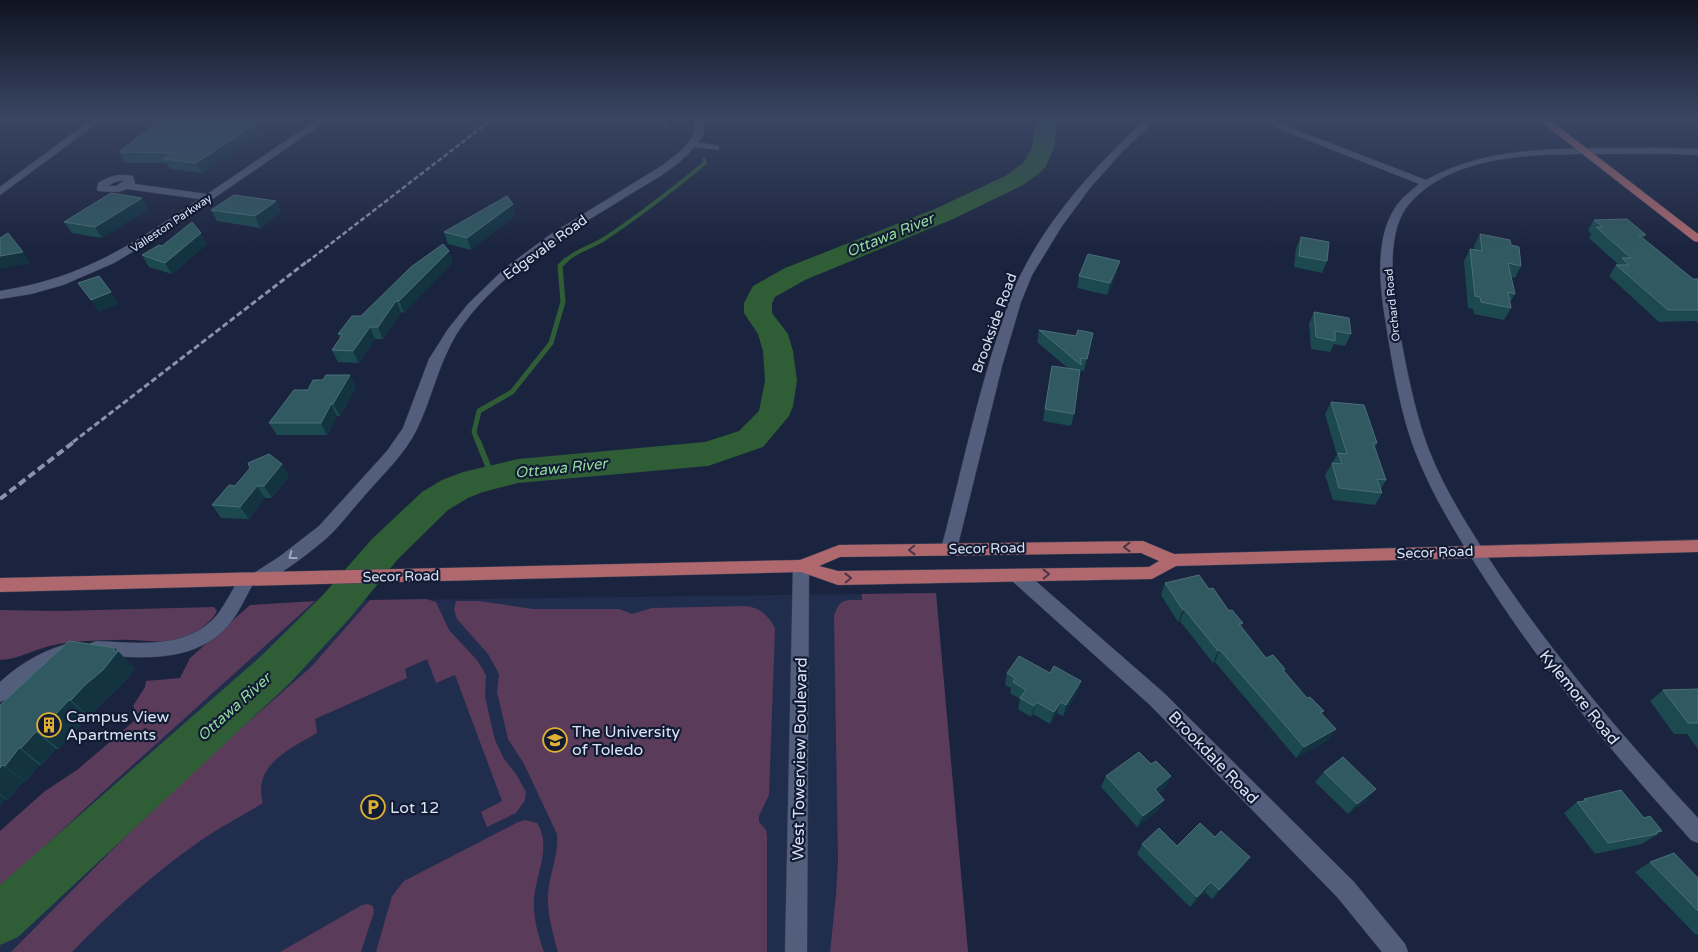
<svg xmlns="http://www.w3.org/2000/svg" width="1698" height="952" viewBox="0 0 1698 952" font-family="'Varela Round',sans-serif">
<style>
.built{fill:#212d4d}
.green{fill:#5b3b5a}
.lines{fill:none;stroke-linecap:round;stroke-linejoin:round}
.stream-far2{stroke:#2f5d36;stroke-width:4}
.stream-far1{stroke:#2f5d36;stroke-width:5}
.stream{stroke:#2f5d36;stroke-width:6}
.river{fill:#2f5d36;fill-rule:evenodd}
.minor-casing{stroke:#394056;stroke-width:1}
.major-casing{stroke:#394056;stroke-width:1}
.minor{fill:#525e7c;fill-rule:evenodd}
.major{fill:#ae686e;fill-rule:evenodd}
.rail-far2{stroke:#8b93a8;stroke-width:2.5;stroke-dasharray:5 2.5;stroke-linecap:butt}
.rail-far1{stroke:#8b93a8;stroke-width:3;stroke-dasharray:6 3;stroke-linecap:butt}
.rail{stroke:#8b93a8;stroke-width:4;stroke-dasharray:8 4;stroke-linecap:butt}
.wall{fill:#1b494f}
.shaded-wall{fill:#133341}
.building{fill:#305961;stroke:#4b6e78}
.oneway{stroke:#483648}
.oneway2{stroke:#9da7be}
.labels{text-anchor:middle;stroke-width:4.5;stroke-linejoin:round;paint-order:stroke}
.far-street-label{font-size:11px;fill:#dbe2f4;stroke:#111b33}
.street-label{font-size:14px;fill:#dbe2f4;stroke:#111b33}
.water-label{font-size:15px;font-style:italic;fill:#94db9c;stroke:#111b33}
.near-street-label{font-size:16px;fill:#dbe2f4;stroke:#111b33}
.near-poi-label{font-size:16px;fill:#dbe2f4;stroke:#111b33;text-anchor:start}
</style>
<rect width="100%" height="100%" fill="#1b243e"/>
<path class="built" d="M936,593L968,952H0V888L105,790L315,601Z"/>
<path class="green" d="M936,593L968,952H830L836,895L838,861L834,616C840,598 844,600 862,600V594Z
M426,599L436,602L449,630L477,660L486,675L485,697L495,740L504,759L516,774L526,792L525,800L516,813L487,827L481,812L502,801L455,675L436,683L427,659L405,669L407,678L315,719L317,733C290,749 252,765 263,803C242,816 220,827 200,841C153,874 112,911 72,952H11L134,828L211,755L312,666L370,600Z
M315,601L105,790L0,888V831L45,791L77,770L139,717L133,706L145,687L146,681L180,678L190,658L250,605Z
M456,601H479L533,609H619L632,614L652,608L745,606C759,607 770,616 775,629L769,795L759,816V822L766,830L767,836V952H558C553,933 547,915 548,895C549,874 559,855 557,834L524,764L508,739L497,692L499,675L497,670L488,654L457,619L454,609Z
M214,607L217,611C209,627 184,641 166,642C150,642 133,639 116,640C97,640 77,641 59,644C38,647 21,659 0,660V610L58,611Z
M525,820L537,823C552,847 536,873 534,899C533,917 538,935 544,952H376L392,896L404,881L518,822Z
M368,904L373,906L374,912L361,952H280L362,905Z"/>
<g class="lines">
<path class="stream-far2" d="M666,128L667,117
M564,262C576,250 590,248 604,239C639,216 672,190 705,163L704,159"/>
<path class="stream-far1" d="M478,442L474,432L479,411L512,392L551,343L563,302L560,266L566,260"/>
<path class="stream" d="M478,441L492,476"/>
<path class="river" d="M1035,117H1057L1054,148L1046,166L1042,171L1023,185L953,219L805,280L775,297L772,303V313L788,334L793,351L797,381L793,406L789,416L763,447L708,466L518,483L483,492L468,498L448,510L398,559L350,618L290,683L18,937L0,945V885L260,657L322,596L372,539L422,492L442,480L463,472L518,459L705,442L739,431L759,411L765,381L763,351L758,334L744,313V303L753,286L785,268L935,209L1007,175L1024,162L1032,148Z"/>
<g class="minor-casing">
<path id="minor" d="M95,117H106L0,195V187Z
M321,117H332L162,234L114,263L63,285L31,294L0,299V291C83,278 132,245 199,199L127,189L118,192L98,191L97,189L98,183C110,176 119,173 133,176L135,184L207,194ZM125,180L116,186H108L115,182Z
M696,117H706L703,136L698,142L719,146V150L694,147C677,169 648,183 624,198C566,234 493,276 456,335C438,365 432,398 417,429C405,454 383,474 366,494C354,507 343,522 331,534C320,545 266,588 253,584C244,600 237,617 224,630C190,663 141,658 97,655L91,653L88,648L91,643L97,641C138,643 187,650 217,615C226,603 233,589 241,575L247,573L251,575L279,557L319,526L387,451L403,428L429,359L448,329L468,304L505,268L551,234L663,165L684,148L693,136Z
M1148,117H1159L1122,152L1090,188L1062,226L1032,275L1021,302L1002,366L957,549L955,553L949,555L943,553L941,549C959,482 973,414 994,347C1002,323 1009,298 1020,276C1050,215 1099,162 1148,117Z
M1249,117H1263L1426,180C1480,150 1538,149 1599,148C1632,148 1665,147 1698,149V155C1664,153 1630,154 1596,154C1536,154 1453,154 1410,203C1386,229 1392,284 1397,316C1404,357 1414,411 1429,450C1446,494 1473,534 1499,574C1558,661 1626,741 1698,818V843L1691,840C1617,758 1547,675 1487,582C1460,540 1433,498 1415,451C1401,415 1392,363 1386,324C1380,289 1374,240 1395,208C1401,198 1410,192 1419,184Z
M801,560L807,561L809,566L807,952H785L793,566L795,561Z
M1017,569L1023,570L1164,693L1354,882L1405,944L1408,952H1382L1338,898L1150,705L1011,580L1009,575L1011,570Z
M74,642L80,644L83,649L80,654C62,661 46,666 31,678C21,686 12,698 0,702V682C22,662 45,649 74,642Z"/>
</g>
<g class="major-casing">
<path id="major" d="M1535,117H1546L1698,234V242L1694,241Z
M1698,540V552L1176,566L1152,579L838,585L801,572L0,592V578L800,560L839,545L1143,541L1174,554ZM1141,553L1159,561L1149,567L838,571L819,566L840,557Z"/>
</g>
<use href="#minor" class="minor"/>
<use href="#major" class="major"/>
<path class="rail-far2" d="M307,262L495,117"/>
<path class="rail-far1" d="M73,442L309,260"/>
<path class="rail" d="M0,499L75,441"/>
</g>
<path class="wall" d="M34,117H61L49,122Z
M164,117H273L276,125L202,173L170,169L166,163H125L119,152Z
M142,198L148,209L102,238L72,233L64,222Z
M276,201L281,212L260,228L217,221L211,210Z
M516,215L471,250L448,244L444,232Z
M1594,220L1646,235L1643,238L1693,279H1698V323L1695,321L1659,322L1609,276L1616,265L1618,264L1589,238L1591,234L1588,230Z
M1480,234L1511,245L1521,266L1515,278L1511,277L1515,294L1510,302L1511,308L1504,320L1474,314L1473,309L1468,308L1464,261L1470,249L1475,250L1474,246Z
M1301,237L1327,261L1322,273L1294,267L1296,248Z
M207,244L172,274L149,267L142,255L162,246Z
M453,262L404,313L401,312L383,339H375L359,363L338,362L332,350L340,338L338,334L361,316Z
M1117,272L1107,295L1077,288L1079,276Z
M1314,312L1351,334L1345,346L1334,344L1330,352L1311,349L1309,324Z
M1039,330L1076,336L1093,333L1084,371L1079,370L1074,414L1071,426L1043,421L1050,378L1069,369L1037,342Z
M356,387L340,416H337L327,435H277L269,423L308,390Z
M1331,402L1377,443L1375,447L1386,480L1381,489L1382,493L1375,505L1333,500L1325,475L1337,455L1325,414Z
M282,464L289,476L272,498H265L249,519L221,518L212,505L235,486Z
M1165,583L1209,589L1229,611L1243,623L1241,626L1266,658L1284,672L1307,698L1324,711L1322,714L1336,729L1328,740L1296,758L1215,662L1213,663L1180,621L1178,622L1161,595Z
M115,648L135,669L120,687L103,702L90,717H88L59,749H56L42,765H39L26,782L24,781L8,800L5,799L0,806V705Z
M1007,673H1050L1081,681L1077,692L1063,716L1057,713L1050,724L1033,714L1031,717L1018,709L1020,699L1010,693L1011,688L1005,685Z
M1698,689V749L1687,734H1674L1650,701L1663,690Z
M1151,764L1166,787L1158,793L1159,810L1137,827L1101,787L1106,776Z
M1324,772L1367,800L1348,814L1315,782Z
M1584,799L1644,818L1662,831L1642,844L1595,854L1564,813L1577,802H1580Z
M1142,844L1177,846L1243,867L1212,899L1205,892L1190,907L1137,854Z
M1650,862L1698,878V934L1696,935L1635,872Z"/>
<path class="shaded-wall" d="M46,117H61L49,122Z
M267,117H273L276,125L202,173L196,163Z
M142,198L148,209L102,238L95,227Z
M276,201L281,212L260,228L255,216Z
M513,204L516,215L471,250L467,238Z
M201,233L207,244L172,274L165,263Z
M449,251L453,262L404,313L399,301Z
M23,252L31,263L0,269V256Z
M1120,261L1117,272L1107,295L1110,283Z
M111,292L119,304L99,312L91,300Z
M396,301L401,312L383,339L378,327Z
M370,327L375,339L359,363L353,351Z
M350,375L356,387L340,416L333,404Z
M331,404L337,416L327,435L321,423Z
M282,464L289,476L272,498L264,486Z
M257,486L265,498L249,519L240,507Z
M1183,610H1185L1180,621L1178,622Z
M115,648L135,669L120,687L103,702L90,717L71,700Z
M1220,650L1215,662L1213,663L1218,651Z
M1081,681L1077,692L1063,716L1066,705Z
M69,700L88,717L59,749L39,732Z
M1036,702L1033,714L1031,717L1034,706Z
M1061,702L1057,713L1050,724L1054,712Z
M1336,729L1328,740L1296,758L1304,747Z
M36,732L56,749L42,765L21,748Z
M19,748L39,765L26,782L5,766Z
M2,765L24,781L8,800L0,794V768Z
M1171,776L1166,787L1149,800L1155,789Z
M1376,789L1367,800L1348,814L1357,804Z
M0,795L5,799L0,806Z
M1164,800L1159,810L1137,827L1143,816Z
M1250,857L1243,867L1212,899L1219,890Z
M1211,882L1205,892L1190,907L1197,897Z"/>
<path class="building" d="M164,117H267L196,163L164,159L173,153L119,152Z
M111,193L142,198L95,227L64,222Z
M234,195L276,201L255,216L211,210Z
M507,196L513,204L467,238L444,232Z
M1627,219L1646,235H1639L1693,279H1698V310H1668L1616,265H1629L1622,258H1631L1596,227H1603L1594,220Z
M192,222L201,233L165,263L142,255L159,245L162,246Z
M8,233L23,252L0,256V238Z
M1480,234L1510,240L1511,245L1519,247L1521,266L1508,263L1515,294L1508,292L1511,308L1481,302L1480,297L1475,296L1470,249L1482,251Z
M1301,237L1329,242L1327,261L1299,256Z
M443,244L449,251L399,301H396L378,327H370L353,351L332,350L343,334H338L352,316H361L411,267Z
M1088,254L1120,261L1110,283L1079,276Z
M99,276L111,292L91,300L78,283Z
M1314,312L1349,318L1351,334L1335,331V341L1316,337Z
M1039,330L1076,336L1078,330L1093,333L1087,359L1081,358V365Z
M1052,366L1080,370L1074,414L1045,409Z
M326,375H350L333,404H331L321,423H269L294,390H308L313,380H323Z
M1331,402L1364,405L1377,443H1373L1386,480L1377,479L1382,493L1339,488L1332,463L1342,464L1338,453L1347,454Z
M269,454L282,464L264,486H257L240,507L212,505L229,485L235,486L250,468L248,463Z
M1199,575L1209,589L1213,588L1229,611L1232,610L1243,623L1239,624L1266,658L1273,655L1285,669L1283,670L1307,698L1310,697L1324,711L1320,712L1336,729L1304,747L1220,650L1218,651L1185,610H1183L1165,583Z
M69,641L115,648L113,651H118L103,670L85,685L71,700H69L39,732H36L21,748H19L5,766L2,765L0,768V705Z
M1019,656L1050,673L1054,666L1081,681L1066,705L1061,702L1054,712L1036,702L1034,706L1020,698L1026,690L1013,682L1015,678L1007,673Z
M1698,689V723H1688L1663,690Z
M1139,752L1151,764L1156,761L1171,776L1155,789L1164,800L1143,816L1106,776Z
M1343,757L1376,789L1357,804L1324,772Z
M1621,790L1644,818L1650,816L1662,831L1656,832L1657,834L1608,843L1577,802L1586,801L1584,799Z
M1200,823L1215,837L1221,831L1250,857L1219,890L1211,882L1197,897L1142,844L1159,828L1177,846Z
M1674,853L1698,878V911L1650,862Z"/>
<defs><path id="oneway-chevron" d="M-2-3.5L2.5 0L-2 3.5" fill="none" stroke-width="1.6" stroke-linecap="round" stroke-linejoin="round" transform="scale(1.25)"/></defs>
<g class="oneway">
<use href="#oneway-chevron" transform="translate(1127 547) rotate(180)"/>
<use href="#oneway-chevron" transform="translate(912 550) rotate(179)"/>
<use href="#oneway-chevron" transform="translate(1046 574) rotate(-1)"/>
<use href="#oneway-chevron" transform="translate(848 578) rotate(-1)"/>
</g>
<use class="oneway2" href="#oneway-chevron" transform="translate(292 556) rotate(143)"/>
<linearGradient id="sky" x2="0" y2="1"><stop stop-color="#0f1422"/><stop offset="0.47" stop-color="#394563"/><stop offset="1" stop-color="#394563" stop-opacity="0"/></linearGradient>
<rect width="1698" height="250" fill="url(#sky)"/>
<defs>
<g id="building-ring" transform="scale(1.25)"><circle r="9.5" fill="#111b33" stroke="#dfb034" stroke-width="1.5"/><path d="M-4-6H4V6H1V3H-1V6H-4ZM-2.5-4.3h1.7v1.8h-1.7ZM.8-4.3h1.7v1.8H.8ZM-2.5-1h1.7V.8h-1.7ZM.8-1h1.7V.8H.8Z" fill="#dfb034"/></g>
<g id="university-ring" transform="scale(1.25)"><circle r="9.5" fill="#111b33" stroke="#dfb034" stroke-width="1.5"/><path d="M0-5L7-2L0 1L-7-2ZM-4 1L0 2.5L4 1V4Q0 6-4 4Z" fill="#dfb034"/></g>
<g id="parking-ring" transform="scale(1.25)"><circle r="9.5" fill="#111b33" stroke="#dfb034" stroke-width="1.5"/><path d="M-3.5-5.5H1a3.5 3.5 0 0 1 0 7H-1V5.5H-3.5ZM-1-3.4V-.6H.8a1.4 1.4 0 0 0 0-2.8Z" fill="#dfb034"/></g>
</defs>
<g fill-rule="evenodd">
<use href="#building-ring" x="49" y="725"/>
<use href="#university-ring" x="555" y="740"/>
<use href="#parking-ring" x="373" y="807"/>
</g>
<g class="labels">
<g class="far-street-label">
<text transform="translate(171 223) rotate(-34)" y="4">Valleston Parkway</text>
<text transform="translate(1392 305) rotate(-96)" y="4">Orchard Road</text>
</g>
<g class="street-label">
<text transform="translate(545 247) rotate(-36)" y="5">Edgevale Road</text>
<text transform="translate(994 323) rotate(-70)" y="5">Brookside Road</text>
<text transform="translate(987 548) rotate(-1)" y="5">Secor Road</text>
<text transform="translate(1435 552) rotate(-2)" y="5">Secor Road</text>
<text transform="translate(401 576) rotate(-1)" y="5">Secor Road</text>
</g>
<g class="water-label">
<text transform="translate(890 235) rotate(-22)" y="5">Ottawa River</text>
<text transform="translate(561 468) rotate(-6)" y="5">Ottawa River</text>
<text transform="translate(234 707) rotate(-42)" y="5">Ottawa River</text>
</g>
<g class="near-street-label">
<text transform="translate(1580 697) rotate(51)" y="6">Kylemore Road</text>
<text transform="translate(1214 757) rotate(46)" y="6">Brookdale Road</text>
<text transform="translate(799 759) rotate(-89)" y="6">West Towerview Boulevard</text>
</g>
<g class="near-poi-label">
<text x="66" y="722">Campus View<tspan x="66" dy="18">Apartments</tspan></text>
<text x="572" y="737">The University<tspan x="572" dy="18">of Toledo</tspan></text>
<text x="390" y="813">Lot 12</text>
</g>
</g>
</svg>
